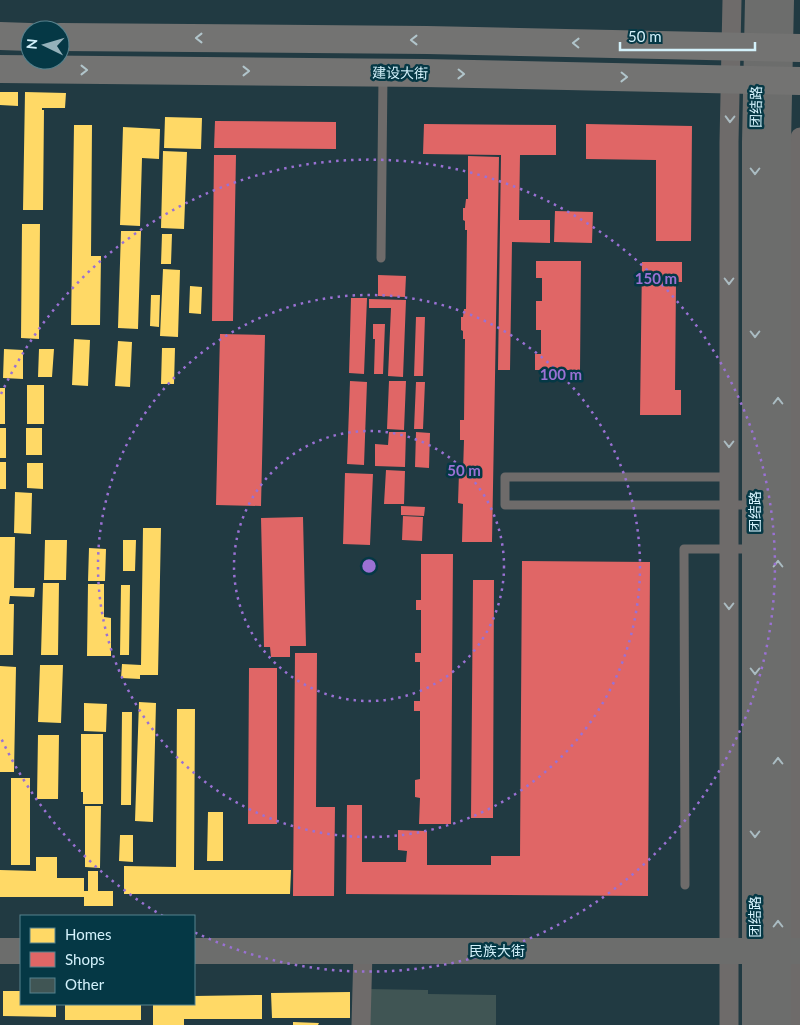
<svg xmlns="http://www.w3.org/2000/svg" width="800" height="1025" viewBox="0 0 800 1025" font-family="Lato,'Noto Sans SC',sans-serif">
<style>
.homes{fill:#ffd966}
.shops{fill:#e06666}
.building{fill:#405554}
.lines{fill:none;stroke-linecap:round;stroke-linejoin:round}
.lane{stroke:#6e6b6a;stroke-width:9}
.street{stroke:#6e6b6a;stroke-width:19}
.secondary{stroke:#6c6d6c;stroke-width:26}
.primary{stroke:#737372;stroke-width:28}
.oneway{stroke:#b1c5cb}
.oneway2{stroke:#abbbc1}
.oneway3{stroke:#aabcc2}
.ring{fill:none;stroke:#9a71d4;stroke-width:2.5;stroke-dasharray:2.5 5}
.labels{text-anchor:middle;stroke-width:5;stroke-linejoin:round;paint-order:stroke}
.street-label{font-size:14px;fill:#d3f1fb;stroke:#053845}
.centre{fill:#9a71d4;stroke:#053845;stroke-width:2.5}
.ring-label{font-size:15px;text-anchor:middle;font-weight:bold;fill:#9a71d4;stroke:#053845;stroke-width:5;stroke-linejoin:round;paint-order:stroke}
</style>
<rect width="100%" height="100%" fill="#213a42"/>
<path class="homes" d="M0,92H18V106L0,105Z
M25,92L66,93L65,108H42V110H44L43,210H23Z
M165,117L202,118L201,149L164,148Z
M74,125H92L91,256H101L100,325H71Z
M123,127L160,129L159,159L142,158L140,226L120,225Z
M163,151L187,152L184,229L161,228Z
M22,224H40L39,339L21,338Z
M121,231H141L138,329L118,328Z
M162,234H172L171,264H161Z
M163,269L180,270L178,337L160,336Z
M190,286L202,287L201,314L189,313Z
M151,295H160L159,327L150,326Z
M74,339L90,340L88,386L72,385Z
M118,341L132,342L130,387L115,386Z
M162,348H175L174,384H161Z
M4,349L23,350V379L3,378Z
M39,349H54L52,377H38Z
M27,385H44V424H27Z
M0,388H5V424H0Z
M0,428H6V458H0Z
M26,428H42V455H26Z
M0,462H6V489H0Z
M27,463H43V489L27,488Z
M15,492L32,493L31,534L14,533Z
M143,528H161L158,675H140V679L121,678L122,664L141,665Z
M0,537H15L14,588H35L34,597L10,596L9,604H14L13,655H0Z
M45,540H67L66,580H44Z
M123,540H136L135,571H123Z
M89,548L106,549L105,581H88Z
M43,583H59L58,655H41Z
M88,584H104V617L111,618V656H87Z
M121,585H130L129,655H120Z
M40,665H63L61,723L38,722Z
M0,666L16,667L14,772H0Z
M139,702L156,703L153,822L135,821Z
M84,703L107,704L106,732L84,731Z
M177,709H195L194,870H291L290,894H124V866L176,867Z
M122,712H132L131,805H121Z
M81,734H103V804H83V792H81Z
M38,735H59L58,799H37Z
M11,778H30V865H11Z
M85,806H101L100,868L85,867Z
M208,812H223V861H207Z
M120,835H133V862L119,861Z
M36,857H57V878H84V891H88V871H98V891H113V906H84V897H0V870L36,871Z
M3,991H21V1004H56V1017L3,1016Z
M350,992V1018H272L271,993Z
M262,995V1019H184V1025H153V1004H194V996Z
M65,1004H141V1020H65Z
M293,1022L319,1023L318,1025H293Z"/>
<path class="shops" d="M215,121L336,122V149L214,148Z
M424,124L556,125V155H520L519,220H550V243L512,242L510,370H498L501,155L423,154Z
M586,124L692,126L691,241H656V160L586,159Z
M214,155H236L233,321H212Z
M468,156L499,157L492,542H462L463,504L458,503L459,472H463L464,440H460V420H464L465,339H463V331L461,330V317H463L464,309H466L467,230H465V221L463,220V208H465L466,199H468Z
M555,211L593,212L592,243L554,242Z
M536,261H581L580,370H535V354H541V330H536V301H542V278H536Z
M642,262H682V282H676L675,390H681V415H640Z
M378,275L406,276L405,297L378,296Z
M351,298H367L364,374L349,373Z
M369,299L406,300L403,377L388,376L391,308H369Z
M416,317H425L423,376H414Z
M373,324H385L383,374H374L375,339H373Z
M220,334L265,335L261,506L216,505Z
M350,381L367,382L364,465L347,464Z
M389,381H406L404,430L387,429Z
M416,382H425L423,429H414Z
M389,432H406L405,467L375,466V444L388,445Z
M416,432L430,433L429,468L415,467Z
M386,470L405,471L404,504H384Z
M345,473L373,474L370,545L343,544Z
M401,506L425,507L424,516L401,515Z
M403,516L423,517L422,541L402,540Z
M303,517L306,646H290V657H271L270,647H264L261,518Z
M421,554H453L451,824H419L420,798L415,797V780L420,779V711H414V701H420V662H415V653H421V610H416V600H421Z
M522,561L650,562L648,896L346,894L347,805H362V862H406L407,851L398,850V830L427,831V865H491V856H520Z
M473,580H494L493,818H471Z
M295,653H317L316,807H335L334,896H293Z
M249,668H277V824H248Z"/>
<path class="building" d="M366,989L428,990V994L496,995V1025H365Z"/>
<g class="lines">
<path class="lane" d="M381,258L383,76
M729,477H505V505H752
M685,885L684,549H753"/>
<path class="street" d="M361,1025L363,951
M729,1025V142L732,0
M797,1025L798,228L800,137"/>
<path class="secondary" d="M0,951H21
M194,951H800
M755,1025V142L758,0
M778,1025V143L781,0"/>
<path class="primary" d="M0,36L30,37
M60,37L427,40L800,48
M0,69L424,73L800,81"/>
</g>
<defs><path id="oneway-chevron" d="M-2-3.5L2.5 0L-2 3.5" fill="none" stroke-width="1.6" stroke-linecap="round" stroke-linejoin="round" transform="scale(1.25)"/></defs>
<g class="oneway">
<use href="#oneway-chevron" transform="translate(199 38) rotate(-180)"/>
<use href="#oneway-chevron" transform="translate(414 40) rotate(-180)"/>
<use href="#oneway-chevron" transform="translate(576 43) rotate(-179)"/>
<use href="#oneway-chevron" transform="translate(84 70)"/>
<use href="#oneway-chevron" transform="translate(246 71)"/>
<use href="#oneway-chevron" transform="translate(461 74) rotate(1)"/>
<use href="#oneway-chevron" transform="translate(624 77) rotate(1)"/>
</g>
<g class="oneway2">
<use href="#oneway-chevron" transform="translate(730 119) rotate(91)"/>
<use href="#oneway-chevron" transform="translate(729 281) rotate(90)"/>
<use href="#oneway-chevron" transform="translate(729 444) rotate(90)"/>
<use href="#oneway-chevron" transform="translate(729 606) rotate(90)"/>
</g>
<g class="oneway3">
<use href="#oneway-chevron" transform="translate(755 171) rotate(90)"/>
<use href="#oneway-chevron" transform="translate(755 334) rotate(90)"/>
<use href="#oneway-chevron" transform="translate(778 401) rotate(-90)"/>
<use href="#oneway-chevron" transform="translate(778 564) rotate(-90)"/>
<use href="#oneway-chevron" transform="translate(755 671) rotate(90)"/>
<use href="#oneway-chevron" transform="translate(778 761) rotate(-90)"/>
<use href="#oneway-chevron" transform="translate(755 834) rotate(90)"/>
<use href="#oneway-chevron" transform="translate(778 924) rotate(-90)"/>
</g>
<g class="ring">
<circle cx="369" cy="566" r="135"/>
<circle cx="369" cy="566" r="271"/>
<path d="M163 916A406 406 0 0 1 1 738M1 394A406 406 0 1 1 194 932"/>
</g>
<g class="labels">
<g class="street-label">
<text transform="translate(400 73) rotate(1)" y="5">建设大街</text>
<text transform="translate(756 107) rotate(-89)" y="5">团结路</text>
<text transform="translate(755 512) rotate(-90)" y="5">团结路</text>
<text transform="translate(755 917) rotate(-90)" y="5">团结路</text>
<text x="497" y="956">民族大街</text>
</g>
</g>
<circle cx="369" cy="566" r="8" class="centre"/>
<g class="ring-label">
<text x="656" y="284">150 m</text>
<text x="561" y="380">100 m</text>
<text x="464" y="476">50 m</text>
</g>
<rect x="20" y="915" width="175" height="90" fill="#053845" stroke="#57828e"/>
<rect x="30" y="928" width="25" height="15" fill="#ffd966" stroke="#57828e"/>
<text x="65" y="940" font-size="15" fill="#d3f1fb">Homes</text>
<rect x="30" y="952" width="25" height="15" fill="#e06666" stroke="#57828e"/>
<text x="65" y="965" font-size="15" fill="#d3f1fb">Shops</text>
<rect x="30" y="978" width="25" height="15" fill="#405554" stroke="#57828e"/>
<text x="65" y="990" font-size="15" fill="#d3f1fb">Other</text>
<g transform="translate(45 45) rotate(275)"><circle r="24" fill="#053845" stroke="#57828e"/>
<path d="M0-4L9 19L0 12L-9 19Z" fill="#95b1ba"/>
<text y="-8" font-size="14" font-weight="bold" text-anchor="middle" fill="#d3f1fb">N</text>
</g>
<path d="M620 42v8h135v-8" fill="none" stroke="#d3f1fb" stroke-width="2.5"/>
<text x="628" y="42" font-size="15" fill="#d3f1fb" stroke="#053845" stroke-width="4" paint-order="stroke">50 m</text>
</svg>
